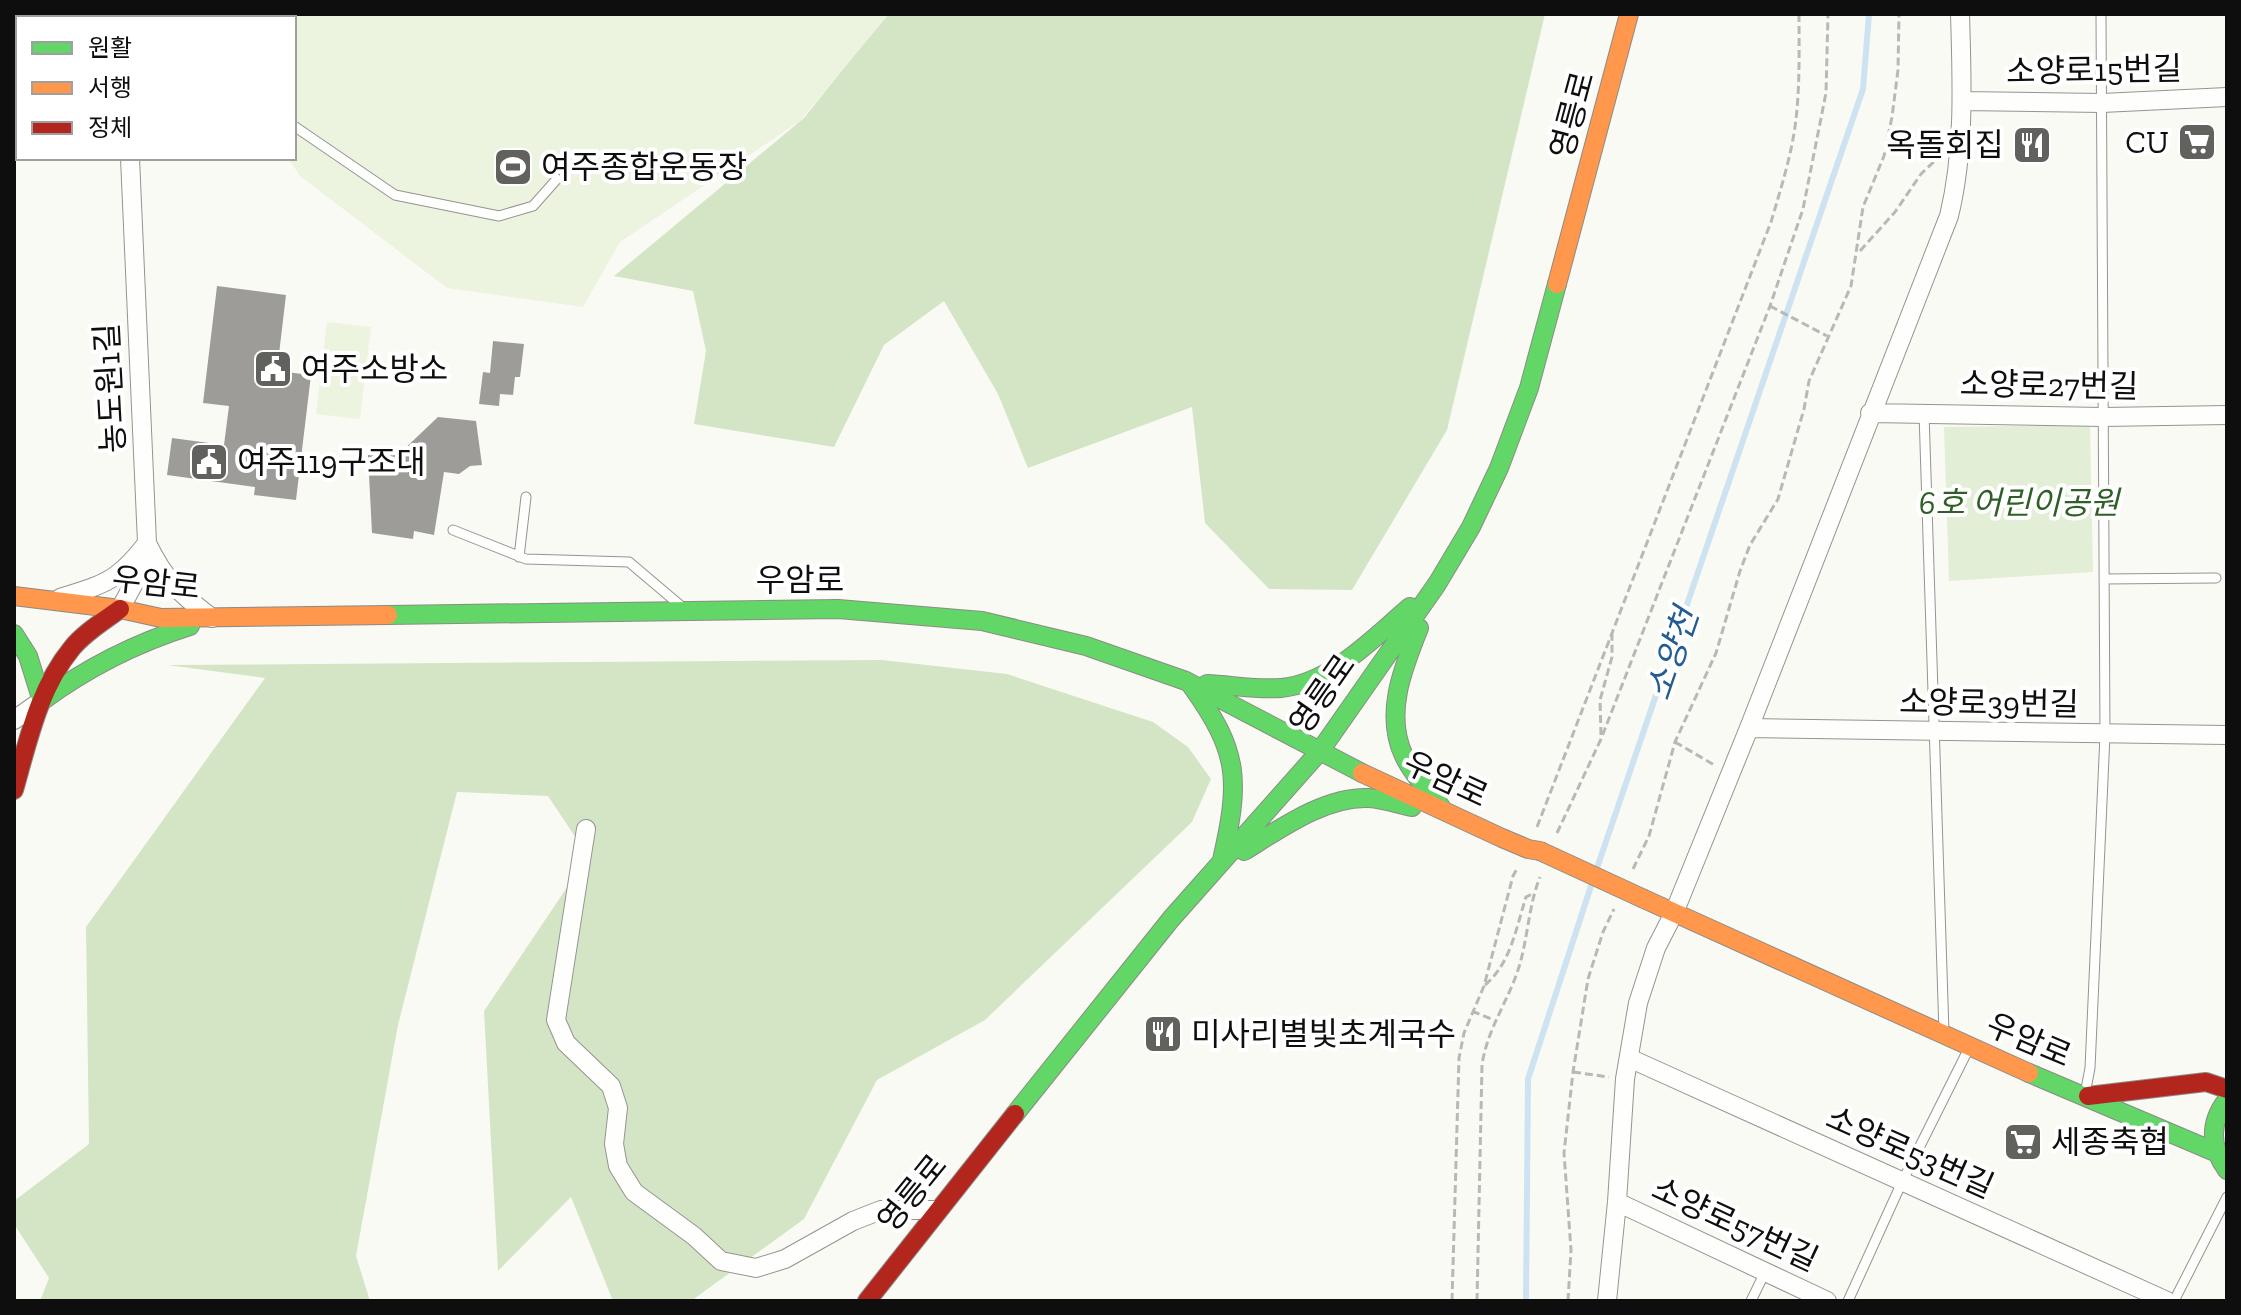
<svg xmlns="http://www.w3.org/2000/svg" width="2241" height="1315" viewBox="0 0 2241 1315" font-family="'Zilla Slab','Noto Sans KR',serif">
<style>
.green{fill:#e3eed6}
.forest{fill:#d4e5c5}
.pitch{fill:#ecf3df}
.lines{fill:none;stroke-linecap:round;stroke-linejoin:round}
.stream{stroke:#cde3f1;stroke-width:6}
.building{fill:#9e9c99}
.lane-casing{stroke:#949492;stroke-width:11}
.street-casing{stroke:#949492;stroke-width:20}
.fast-casing{stroke:#8b8b88;stroke-width:20}
.slow-casing{stroke:#8b8b88;stroke-width:20}
.jam-casing{stroke:#8b8b88;stroke-width:20}
.path{stroke:#b8b8b7;stroke-width:3;stroke-dasharray:8 4;stroke-linecap:butt}
.lane{stroke:#fefefd;stroke-width:9}
.street{stroke:#fefefd;stroke-width:18}
.fast{stroke:#63d668;stroke-width:18}
.slow{stroke:#ff974d;stroke-width:18}
.jam{stroke:#b3261e;stroke-width:18}
.slow-bridge-casing{stroke:#8b8b88;stroke-width:20;stroke-linecap:butt}
.slow-bridge{stroke:#ff974d;stroke-width:18}
.labels{text-anchor:middle;stroke-width:8;stroke-linejoin:round;paint-order:stroke}
.street-label{font-size:32px;fill:#0e0e0e;stroke:#fff}
.poi-label{font-size:32px;fill:#0e0e0e;stroke:#fff;text-anchor:start}
.park-label{font-size:32px;font-style:italic;fill:#2e5f25;stroke:#fff}
.water-label{font-size:34px;font-style:italic;fill:#245d93;stroke:#fff}
</style>
<rect width="100%" height="100%" fill="#fafaf4"/>
<path class="green" d="M2090,425L2093,572L1949,581L1944,427Z"/>
<path class="forest" d="M887,14H1545L1447,430L1352,590L1269,589L1205,523L1192,407L1028,468L998,394L944,301L884,345L834,447L694,424L706,351L693,291L614,276L804,118Z
M882,660L1007,674L1153,722L1188,747L1211,779L1192,822L985,1020L877,1080L804,1219L691,1301H613L571,1197L498,1271L484,1011L588,856L548,796L457,792L398,1025L356,1256L370,1301H40L49,1278L14,1224V1201L89,1144L86,927L265,678L167,665Z"/>
<path class="pitch" d="M183,14H889L800,121L620,242L583,307L447,288L300,176L288,158H294V18H187Z
M327,322L371,327L360,419L316,414Z"/>
<g class="lines">
<path class="stream" d="M1597,868L1863,89L1869,14
M1526,1301L1528,1079L1592,883"/>
</g>
<path class="building" d="M217,286L286,295L277,371L311,375L296,500L254,495L255,487L167,475L172,438L224,445L229,406L203,403Z
M493,341L524,344L520,377H515L513,395L500,394L499,406L479,404L483,372L490,373Z
M438,417L476,421L482,465L470,466L459,474L444,472L434,535L414,531L413,539L372,533L368,455L400,453Z"/>
<g class="lines">
<g class="lane-casing">
<path id="lane" d="M195,14L198,18
M294,126L395,195L499,216L533,206L557,179
M1924,413L1944,1033
M453,530L526,559L629,562L681,606
M519,557L526,497
M2104,579L2216,578
M2085,1094L2090,1068L2105,735L2101,14
M1751,1301L1765,1272
M1848,1301L1902,1182L1969,1048
M2174,1301L2227,1197"/>
</g>
<g class="street-casing">
<path id="street" d="M123,14L124,18
M1962,101L2102,103L2227,97
M1870,413L2103,417L2227,415
M60,598C105,584 118,581 147,543C164,579 180,594 212,618
M120,609L138,576L147,543L130,158
M14,720L41,701
M1749,728L2227,735
M586,829L556,1020L566,1043L611,1086L618,1108L614,1144L618,1166L634,1192L694,1236L721,1261L756,1268L785,1259L853,1221L881,1210H937
M1629,1058L2167,1301
M1617,1202L1827,1301
M1607,1301L1617,1202L1625,1079L1638,1003L1656,948L1674,913L1749,728L1949,216C1965,150 1962,82 1960,14"/>
</g>
<g class="fast-casing">
<path id="fast" d="M388,615L838,609L982,621L1086,646L1186,681L1362,773
M1419,628C1403,668 1384,714 1404,756C1413,775 1428,790 1441,807
M14,634L28,656L42,701C88,667 136,643 190,626
M1207,684C1231,685 1256,690 1281,688C1332,683 1373,638 1410,607
M1191,685C1240,753 1240,780 1222,860
M1244,851C1280,829 1325,796 1369,798C1384,799 1398,804 1412,807
M2029,1073L2215,1152
M2227,1100C2209,1123 2210,1147 2227,1170
M1015,1114L1171,919L1320,751L1437,584L1471,527L1499,468L1529,388L1557,284"/>
</g>
<g class="slow-casing">
<path id="slow" d="M1557,284L1629,14
M14,596L120,609L161,618L388,615
M1362,773L1502,838L1528,849L1540,851
M1644,899L2029,1073"/>
</g>
<g class="jam-casing">
<path id="jam" d="M14,790C28,741 39,688 72,648C85,632 104,621 120,609
M2088,1096L2206,1082L2227,1089
M867,1301L1015,1114"/>
</g>
<path class="path" d="M1860,251L1895,212L1921,174L1942,154
M1770,306L1827,336
M1601,735L1600,700L1612,657V632
M1675,742L1716,766
M1537,827L1771,222C1781,188 1792,154 1796,119C1800,84 1799,49 1799,14
M1557,833L1601,739L1770,306L1803,209L1826,93L1828,14
M1633,869L1649,836L1675,742L1716,653L1740,571L1750,545L1778,499L1804,409L1809,381L1851,286L1863,207L1884,156L1892,117L1898,70L1899,14
M1485,985C1511,963 1516,928 1526,897L1534,893
M1472,1011L1494,1020
M1573,1072L1609,1077
M1452,1301L1459,1058L1464,1033L1484,986L1513,876L1518,867
M1477,1301L1482,1065C1487,1030 1507,1003 1518,970C1528,940 1528,907 1540,877
M1568,1301L1571,1250L1564,1153L1573,1072L1588,979L1603,932L1614,909"/>
<use href="#lane" class="lane"/>
<use href="#street" class="street"/>
<use href="#fast" class="fast"/>
<use href="#slow" class="slow"/>
<use href="#jam" class="jam"/>
<g class="slow-bridge-casing">
<path id="slow-bridge" d="M1540,851L1644,899"/>
</g>
<use href="#slow-bridge" class="slow-bridge"/>
</g>
<defs>
<g id="supermarket-square" transform="scale(2)"><rect x="-9" y="-9" width="18" height="18" rx="4" fill="#61615e" stroke="#fff"/><path d="M-6-5.5h2.5l.6 2H6L4.5 2H-2.5L-4.4-4H-6ZM-1.5 3.2a1.3 1.3 0 1 0 .1 0ZM3 3.2a1.3 1.3 0 1 0 .1 0Z" fill="#fff"/></g>
<g id="restaurant-square" transform="scale(2)"><rect x="-9" y="-9" width="18" height="18" rx="4" fill="#61615e" stroke="#fff"/><path d="M-5-6h1v4h1v-4h1v4h1v-4h1v5L-1.5 .5V6h-2V.5L-5-1ZM5-6V6H3V1.5H1.5Q1.5-4 5-6Z" fill="#fff"/></g>
<g id="stadium-square" transform="scale(2)"><rect x="-9" y="-9" width="18" height="18" rx="4" fill="#61615e" stroke="#fff"/><path d="M0-5a6.5 5 0 1 0 0 10a6.5 5 0 1 0 0-10ZM-3.5-1.8h7v3.6h-7Z" fill="#fff"/></g>
<g id="civic-square" transform="scale(2)"><rect x="-9" y="-9" width="18" height="18" rx="4" fill="#61615e" stroke="#fff"/><path d="M-.6-6.5H3V-4.5H.6V-3L4-1V1h2V6H-6V1h2V-1L-.6-3ZM-1.2 2.5V6h2.4V2.5Z" fill="#fff"/></g>
</defs>
<g fill-rule="evenodd">
<use href="#supermarket-square" x="2197" y="142"/>
<use href="#restaurant-square" x="2032" y="145"/>
<use href="#stadium-square" x="513" y="167"/>
<use href="#civic-square" x="273" y="369"/>
<use href="#civic-square" x="209" y="462"/>
<use href="#restaurant-square" x="1163" y="1034"/>
<use href="#supermarket-square" x="2023" y="1142"/>
</g>
<g class="labels">
<g class="street-label">
<text transform="translate(2094 70) rotate(-1)" y="11">소양로15번길</text>
<text transform="translate(1572 115) rotate(-75)" y="11">영릉로</text>
<text transform="translate(2049 385) rotate(1)" y="11">소양로27번길</text>
<text transform="translate(110 388) rotate(-93)" y="11">농도원1길</text>
<text x="800" y="591">우암로</text>
<text transform="translate(156 583) rotate(6)" y="11">우암로</text>
<text transform="translate(1322 694) rotate(-55)" y="11">영릉로</text>
<text transform="translate(1989 703) rotate(1)" y="11">소양로39번길</text>
<text transform="translate(1446 779) rotate(25)" y="11">우암로</text>
<text transform="translate(2029 1040) rotate(23)" y="11">우암로</text>
<text transform="translate(1910 1152) rotate(24)" y="11">소양로53번길</text>
<text transform="translate(912 1193) rotate(-51)" y="11">영릉로</text>
<text transform="translate(1735 1224) rotate(25)" y="11">소양로57번길</text>
</g>
<g class="poi-label">
<text x="2169" y="153" text-anchor="end">CU</text>
<text x="2004" y="156" text-anchor="end">옥돌회집</text>
<text x="541" y="178">여주종합운동장</text>
<text x="301" y="380">여주소방소</text>
<text x="237" y="473">여주119구조대</text>
<text x="1191" y="1045">미사리별빛초계국수</text>
<text x="2051" y="1153">세종축협</text>
</g>
<g class="park-label">
<text x="2019" y="514">6호 어린이공원</text>
</g>
<g class="water-label">
<text transform="translate(1672 654) rotate(-71)" y="12">소양천</text>
</g>
</g>
<rect width="2241" height="1315" fill="none" stroke="#0e0e0e" stroke-width="32"/>
<rect x="16" y="16" width="280" height="144" fill="#ffffff" stroke="#9f9f9f" stroke-width="2"/>
<rect x="32" y="42" width="40" height="12" fill="#63d668" stroke="#9f9f9f" stroke-width="2"/>
<text x="88" y="56" font-size="24" fill="#0e0e0e">원활</text>
<rect x="32" y="82" width="40" height="12" fill="#ff974d" stroke="#9f9f9f" stroke-width="2"/>
<text x="88" y="96" font-size="24" fill="#0e0e0e">서행</text>
<rect x="32" y="122" width="40" height="12" fill="#b3261e" stroke="#9f9f9f" stroke-width="2"/>
<text x="88" y="136" font-size="24" fill="#0e0e0e">정체</text>
</svg>
